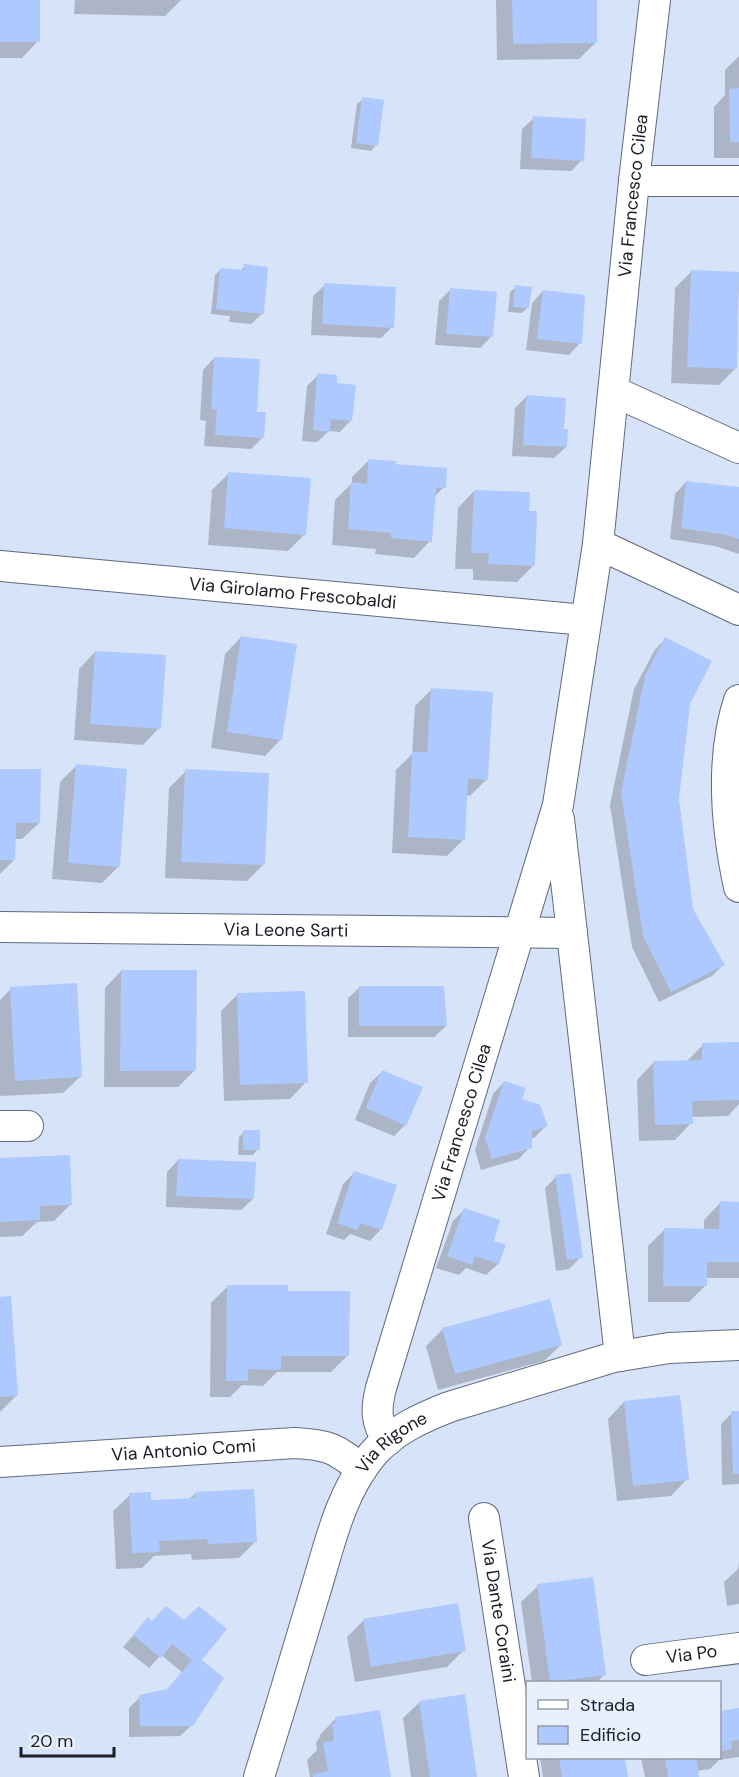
<svg xmlns="http://www.w3.org/2000/svg" width="739" height="1777" viewBox="0 0 739 1777" font-family="'DM Sans',sans-serif">
<style>
.shadow{fill:#0003}
.building{fill:#adc9fd}
.lines{fill:none;stroke-linecap:round;stroke-linejoin:round}
.minor-casing{stroke:#606b7d;stroke-width:32}
.minor{stroke:#fff;stroke-width:30}
.labels{text-anchor:middle;stroke-width:5;stroke-linejoin:round;paint-order:stroke}
.street-label{font-size:18px;fill:#1a1e25;stroke:#e9f0fd}
</style>
<rect width="100%" height="100%" fill="#d7e3f8"/>
<path class="shadow" d="M0,0H38V41L22,58H0Z
M75,0H181L165,16L74,14Z
M496,0H595L596,42L579,59L497,60Z
M739,56V158H714V107L725,95V70Z
M363,99L376,145L371,151L351,148L357,104Z
M534,118L582,160L571,171L520,169L522,129Z
M245,266L263,313L251,324L229,322L230,316L211,314L215,275L220,270L240,271Z
M692,271L739,273L736,368L719,385L671,383L675,288Z
M325,285L392,327L381,338L311,335L313,296Z
M516,287L528,307L522,313L508,312L510,292Z
M450,290L491,337L480,348L435,345L439,301Z
M543,291L580,343L569,355L526,350L532,303Z
M214,358L263,437L251,449L204,446L206,421L200,420L203,370Z
M318,375L351,420L340,432L329,431L317,442L302,441L307,386Z
M526,397L563,430L566,447L554,458L512,456L515,408Z
M369,460L395,466L444,487L433,498L430,541L414,558L375,554L376,549L332,545L335,500L352,483V477Z
M229,473L305,534L288,551L208,545L212,490Z
M686,482L739,489V554L715,546L670,539L675,494Z
M474,491L533,566L517,582L473,580V569H455L458,508Z
M241,637L281,739L265,756L211,748L225,654Z
M665,639L688,703L677,799L691,910L723,965L712,976L659,1002L632,947L610,805L634,689L654,651Z
M95,652L159,728L143,745L74,740L79,669Z
M431,690L487,779L470,796L466,795L464,839L447,856L392,853L396,770L412,754L415,706Z
M76,766L119,866L102,883L52,879L60,782Z
M0,771L39,823L22,839H14V860L0,874Z
M186,771L263,865L247,881L165,878L169,788Z
M121,971L195,1070L178,1087H104L105,988Z
M360,987L446,1026L434,1037H348V998Z
M11,989L80,1077L63,1093L0,1096V1000Z
M238,994L306,1082L290,1099L224,1101L221,1011Z
M739,1044V1104L728,1116L691,1117V1123L675,1140L639,1141L637,1080L653,1063L686,1062L703,1045Z
M382,1072L405,1125L394,1136L355,1120L370,1083Z
M504,1082L546,1126L535,1137L530,1139V1147L519,1159L481,1170L475,1150L493,1094Z
M244,1132L258,1149L253,1155H238L239,1137Z
M0,1160L71,1204L54,1221L37,1222L22,1236L0,1237Z
M178,1160L253,1199L241,1210L166,1207L167,1172Z
M354,1173L381,1229L370,1241L350,1234L344,1240L326,1234L343,1184Z
M556,1177L581,1257L569,1269L556,1271L545,1188Z
M720,1203H739V1278H705V1286L689,1302H648V1246L664,1230H704V1220Z
M464,1210L492,1242L498,1264L486,1275L466,1268L459,1275L436,1268L453,1221Z
M228,1286L286,1292L348,1355L331,1372H277L263,1386L242,1385L230,1397H210L211,1303Z
M0,1298L17,1395L0,1412Z
M443,1329L561,1345L544,1361L438,1390L426,1346Z
M624,1402L687,1479L671,1496L617,1501L608,1419Z
M732,1413H739V1484L722,1485L721,1424Z
M196,1493L255,1542L239,1558L192,1560L191,1554L154,1556L142,1568L116,1569L113,1511L130,1495L149,1501L189,1499Z
M739,1563V1604L727,1606L724,1582L738,1569Z
M538,1586L605,1674L597,1682H532L521,1602Z
M148,1619L152,1623L184,1622L200,1660L192,1725L180,1736L129,1737V1708L140,1697L166,1691L182,1672L161,1655L149,1668L123,1647Z
M364,1620L464,1650L447,1667L355,1682L347,1637Z
M420,1702L475,1777H411L403,1718Z
M739,1710V1757L719,1760L710,1769L696,1771L697,1777H645L641,1758H720V1713Z
M336,1718L389,1777H310L307,1760L317,1750L316,1742L320,1737V1735Z
M540,1758H623L626,1777H543Z"/>
<path class="building" d="M0,0H40V42H0Z
M512,0H597V43L513,44Z
M739,88V142H730L729,89Z
M362,97L384,100L378,146L356,143Z
M533,116L586,119L584,161L531,158Z
M244,264L268,267L264,314L216,309L220,268L244,270Z
M691,270L739,272L737,369L687,367Z
M324,283L396,287L394,328L322,324Z
M515,285L532,287L529,308L513,307Z
M450,288L497,292L493,337L446,334Z
M543,290L585,295L582,344L537,339Z
M214,357L260,359L257,412H266L264,438L215,435L217,410L211,409Z
M317,373L337,375V383L356,385L352,421L331,419L330,432L313,430Z
M526,395L566,398L564,429H568L567,447L523,445Z
M368,459L397,461L396,464L447,468L446,488H436L432,542L391,538V533L348,529L351,482L367,484Z
M228,472L311,478L306,535L224,528Z
M686,481L739,487V539L727,535L681,528Z
M474,490L530,492L529,511H537L535,566L488,564L489,553H471Z
M241,636L297,644L282,740L227,732Z
M665,637L712,661L690,704L679,799L693,909L725,965L671,992L643,936L621,793L645,676Z
M95,651L166,655L161,729L90,724Z
M431,688L493,692L488,780L468,778L465,840L408,837L412,752H427Z
M76,764L127,769L120,867L68,863Z
M0,769H41L40,823H16L15,860H0Z
M185,769L269,773L265,865L181,862Z
M121,970H197L196,1071H120Z
M77,983L82,1077L15,1081L10,987Z
M359,986H444L447,1026H359Z
M305,991L308,1083L240,1085L237,993Z
M739,1042V1100L692,1101L693,1124L655,1125L653,1061L702,1060V1043Z
M382,1070L423,1087L406,1126L366,1108Z
M504,1081L526,1088L522,1099L540,1105L548,1126L532,1131V1148L492,1159L485,1138Z
M243,1130H260V1150H243Z
M70,1155L72,1205L40,1206V1220L0,1222V1158Z
M178,1159L256,1162L254,1199L176,1196Z
M354,1171L397,1185L382,1230L360,1223L357,1230L337,1223Z
M571,1173L583,1258L567,1260L555,1175Z
M720,1201L739,1202V1262H707V1286H663L664,1228L719,1229Z
M464,1208L500,1220L494,1241L506,1245L499,1264L475,1256L472,1265L447,1256Z
M227,1285H288V1291H350L349,1356H281V1370L248,1369V1381H226Z
M11,1296L18,1396L0,1397V1297Z
M550,1299L562,1345L455,1374L442,1328Z
M680,1395L689,1480L633,1486L624,1401Z
M731,1411H739V1474H733Z
M254,1489L257,1542L208,1544L207,1539L159,1541L160,1552L132,1553L129,1493L151,1492V1500L195,1498V1492Z
M593,1577L606,1675L550,1682L537,1584Z
M458,1603L466,1651L371,1667L363,1619Z
M166,1606L184,1620L199,1606L227,1629L202,1660L224,1678L193,1726H140L139,1695L167,1689L192,1660L172,1644L161,1658L133,1635L148,1617L152,1621Z
M465,1694L477,1777H430L419,1701Z
M739,1708V1740L731,1741L732,1749L720,1751V1711Z
M380,1710L391,1777H313V1774L328,1771L323,1742L334,1741L332,1724L336,1723L335,1717Z
M559,1758H625L628,1777H562Z
M665,1758H696L699,1777H668Z"/>
<g class="lines">
<g class="minor-casing">
<g id="minor">
<path d="M634,181H739"/>
<path d="M615,392L739,448"/>
<path d="M598,544L739,610"/>
<path id="s1" d="M0,566L585,620"/>
<path d="M739,700C720,759 726,827 739,887"/>
<path d="M559,819L620,1356"/>
<path id="s2" d="M0,927L572,933"/>
<path d="M0,1126H28"/>
<path id="s3" d="M388,1440C375,1423 376,1408 381,1388L558,805L598,544L634,181L655,0"/>
<path id="s4" d="M0,1462L295,1443C330,1445 334,1448 362,1469"/>
<path id="s5" d="M484,1518L524,1777"/>
<path id="s6" d="M646,1660L739,1648"/>
<path id="s7" d="M259,1777C277,1719 295,1660 312,1602C328,1552 338,1496 372,1455C392,1431 421,1418 449,1407L614,1357L669,1348L739,1345"/>
</g>
</g>
<use href="#minor" class="minor"/>
</g>
<g class="labels">
<g class="street-label">
<text dy="6" stroke="none"><textPath href="#s3" startOffset="1278">Via Francesco Cilea</textPath></text>
<text dy="6" stroke="none"><textPath href="#s1" startOffset="294">Via Girolamo Frescobaldi</textPath></text>
<text dy="6" stroke="none"><textPath href="#s2" startOffset="286">Via Leone Sarti</textPath></text>
<text dy="6" stroke="none"><textPath href="#s3" startOffset="332">Via Francesco Cilea</textPath></text>
<text dy="6" stroke="none"><textPath href="#s7" startOffset="366">Via Rigone</textPath></text>
<text dy="6" stroke="none"><textPath href="#s4" startOffset="184">Via Antonio Comi</textPath></text>
<text dy="6" stroke="none"><textPath href="#s5" startOffset="94">Via Dante Coraini</textPath></text>
<text dy="6" stroke="none"><textPath href="#s6" startOffset="46">Via Po</textPath></text>
</g>
</g>
<rect x="526" y="1681" width="195" height="78" fill="#e9f0fd" stroke="#969ca7" stroke-width="1.5"/>
<rect x="538" y="1700" width="30" height="9" fill="#ffffff" stroke="#969ca7" stroke-width="1.5"/>
<text x="580" y="1711" font-size="18" fill="#1a1e25">Strada</text>
<rect x="538" y="1726" width="30" height="18" fill="#adc9fd" stroke="#969ca7" stroke-width="1.5"/>
<text x="580" y="1741" font-size="18" fill="#1a1e25">Edificio</text>
<path d="M21 1747v9h93v-9" fill="none" stroke="#1a1e25" stroke-width="3"/>
<text x="30" y="1747" font-size="18" fill="#1a1e25" stroke="#e9f0fd" stroke-width="4.5" paint-order="stroke">20 m</text>
</svg>
